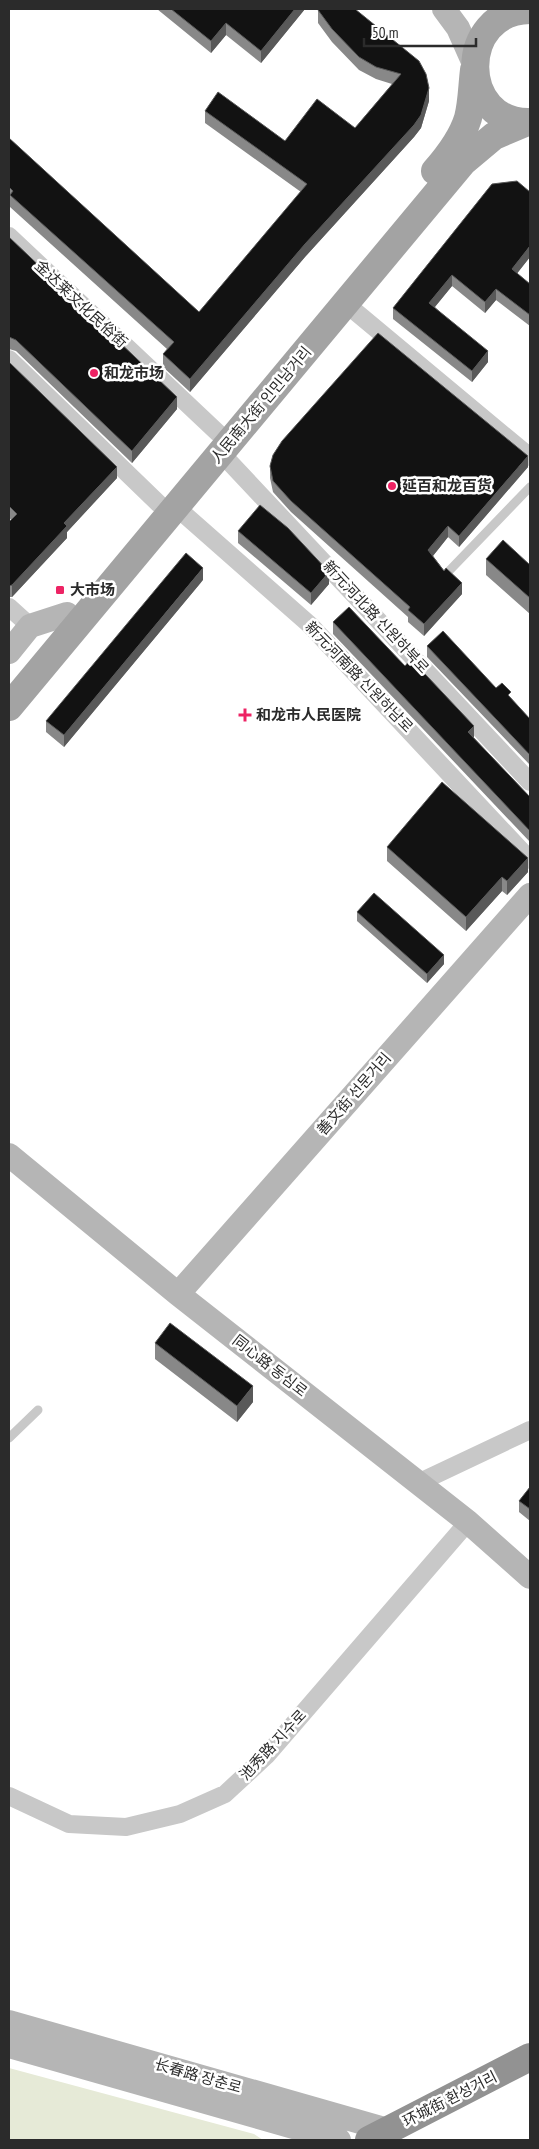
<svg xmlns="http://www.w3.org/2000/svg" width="539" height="2149" viewBox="0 0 539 2149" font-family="'PT Sans Narrow','Noto Sans SC','Noto Sans KR',sans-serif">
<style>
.green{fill:#e6ead7}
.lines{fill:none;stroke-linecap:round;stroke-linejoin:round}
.lane{stroke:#c8c8c8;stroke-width:9}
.street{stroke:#c8c8c8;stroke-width:18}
.secondary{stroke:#b5b5b5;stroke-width:24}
.primary{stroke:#a3a3a3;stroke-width:28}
.highway{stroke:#929292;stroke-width:28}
.wall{fill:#888}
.shaded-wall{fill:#595959}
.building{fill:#121212;stroke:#595959}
.poi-dot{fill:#ed2364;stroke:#fff;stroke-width:2}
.labels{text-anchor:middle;stroke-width:5;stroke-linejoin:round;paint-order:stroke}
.street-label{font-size:15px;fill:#2b2b2b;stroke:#fff}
.poi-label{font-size:15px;font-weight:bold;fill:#2b2b2b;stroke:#fff;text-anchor:start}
</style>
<rect width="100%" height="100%" fill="#fff"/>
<path class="green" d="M9,2068L254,2134L263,2140H9Z"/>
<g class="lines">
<path class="lane" d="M448,572L530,487
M9,1438L38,1410"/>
<path class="street" d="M9,236L218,433
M345,303L530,457
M9,359L159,504
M221,453L530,782
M176,507L310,625L530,860
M9,607L30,626
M418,1483L530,1430
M9,1796L69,1824L126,1827L180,1814L225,1794L266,1756L468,1522"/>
<path class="secondary" d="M444,9L458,28L474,64
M9,652L30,626L67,614
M9,1155L178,1294L468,1522L530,1577
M178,1294L530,895
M9,2022L388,2130
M9,2046L339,2140"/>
<path class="primary" d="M530,10C456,11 458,124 530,122
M435,171C449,155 462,138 468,118C472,103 472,86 474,70
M9,707L463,162L494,136L527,122"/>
<path class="highway" d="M369,2140L530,2057"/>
</g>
<path class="wall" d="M157,9H305L261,63L226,35L211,53Z
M355,9L429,101L421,128L414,137L305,257L190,392L163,367V354L167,349L10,207V202L9,200V138L199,312L301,192L205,123V111L285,141L355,128L392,84L376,79L359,70L332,42L318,23V10Z
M492,184L530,257L517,273L530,284V326L496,300L485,313L452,286L435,307L488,362L472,382L393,319V308Z
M9,237L177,409L132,463L16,351L9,349Z
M9,362L117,478L67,532V538L12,597H9V522L11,520L9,517Z
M270,466L528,467L459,547L448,537L433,556L462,594L424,636L408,622V617L291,512L273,492L270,478Z
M238,531L329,584L311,605L238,543Z
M486,559L530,565V614L486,575Z
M203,580L64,747L46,732V721Z
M333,622L474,738L530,797V842L333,634Z
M427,646L496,688L511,698L530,719V765L427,657Z
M387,847L528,872L507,895L502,891L466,931L387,861Z
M357,912L444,964L427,983L357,921Z
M155,1343L253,1402L237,1422L155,1359Z
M530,1487V1521L519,1512V1501Z"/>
<path class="shaded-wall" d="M295,9H305L261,63V51Z
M226,23V35L211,53V41Z
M429,88V101L421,128L414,137L305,257L190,392V379Z
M530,246V257L512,280V269Z
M452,275V286L429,314V303Z
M496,289V300L485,313V302Z
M488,351V362L472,382V371Z
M177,397V409L132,463V451Z
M528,456V467L459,547V536Z
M117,467V478L67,532V538L12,597V585L64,523Z
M448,526V537L428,562V550Z
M203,568V580L64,747V735Z
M329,572V584L311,605V593Z
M462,583V594L424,636V624Z
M474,726V738L468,732Z
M528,858V872L507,895V881Z
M502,877V891L466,931V917Z
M444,955V964L427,983V974Z
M253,1386V1402L237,1422V1406Z"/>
<path class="building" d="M171,9H295L261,51L226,23L211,41Z
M318,9H355L419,61L426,74L429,88L421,115L414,125L305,244L190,379L163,354L174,342L10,195L13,191L9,187V138L199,312L307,184L205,111L218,92L285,141L317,99L355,128L401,74L376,67L359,57L332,29L318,10Z
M517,181L530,192V246L512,269L530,284V315L496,289L485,302L452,275L429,303L488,351L472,371L393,308L492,184Z
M9,237L177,397L132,451L16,340L9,337Z
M378,333L528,456L459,536L448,526L428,550L444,571L446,568L462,583L424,624L408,610L410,607L291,501L273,481L270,466L273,455L282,441Z
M9,362L117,467L64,523L67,526L12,585L9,586V522L17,514L9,506Z
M260,505L288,528L329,572L311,593L238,531Z
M503,540L530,565V598L486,559Z
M186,553L203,568L64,735L46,721Z
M349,607L405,666L411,659L474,726L468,732L530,797V831L333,622Z
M443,631L496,688L502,683L511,692L508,695L530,719V755L427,646Z
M442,782L528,858L507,881L502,877L466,917L387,847Z
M374,893L444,955L427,974L357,912Z
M170,1323L253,1386L237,1406L155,1343Z
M530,1487V1509L519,1501Z"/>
<g class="poi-dot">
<circle cx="94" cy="373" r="5"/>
<circle cx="392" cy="486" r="5"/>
<rect x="55" y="585" width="10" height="10" rx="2.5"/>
<path d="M242.5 707.5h5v5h5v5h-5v5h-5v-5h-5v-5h5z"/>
</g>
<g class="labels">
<g class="street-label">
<text transform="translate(81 304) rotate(43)" y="5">金达莱文化民俗街</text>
<text transform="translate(261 405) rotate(-50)" y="5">人民南大街 인민남거리</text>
<text transform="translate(376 617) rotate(47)" y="5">新元河北路 신원하북로</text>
<text transform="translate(359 677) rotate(46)" y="5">新元河南路 신원하남로</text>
<text transform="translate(354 1094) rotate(-49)" y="5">善文街 선문거리</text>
<text transform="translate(270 1366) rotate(38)" y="5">同心路 동심로</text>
<text transform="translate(273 1745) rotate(-47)" y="5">池秀路 지수로</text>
<text transform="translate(198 2076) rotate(16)" y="5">长春路 장춘로</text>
<text transform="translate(450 2099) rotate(-27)" y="5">环城街 환성거리</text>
</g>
<g class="poi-label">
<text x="104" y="378">和龙市场</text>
<text x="402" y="491">延百和龙百货</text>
<text x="70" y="595">大市场</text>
<text x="256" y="720">和龙市人民医院</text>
</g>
</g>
<rect width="539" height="2149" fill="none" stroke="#2b2b2b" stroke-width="20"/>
<path d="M364 38v8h112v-8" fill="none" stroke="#2b2b2b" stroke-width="2.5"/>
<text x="372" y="38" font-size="15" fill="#2b2b2b" stroke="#ffffff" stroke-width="4" paint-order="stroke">50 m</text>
</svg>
